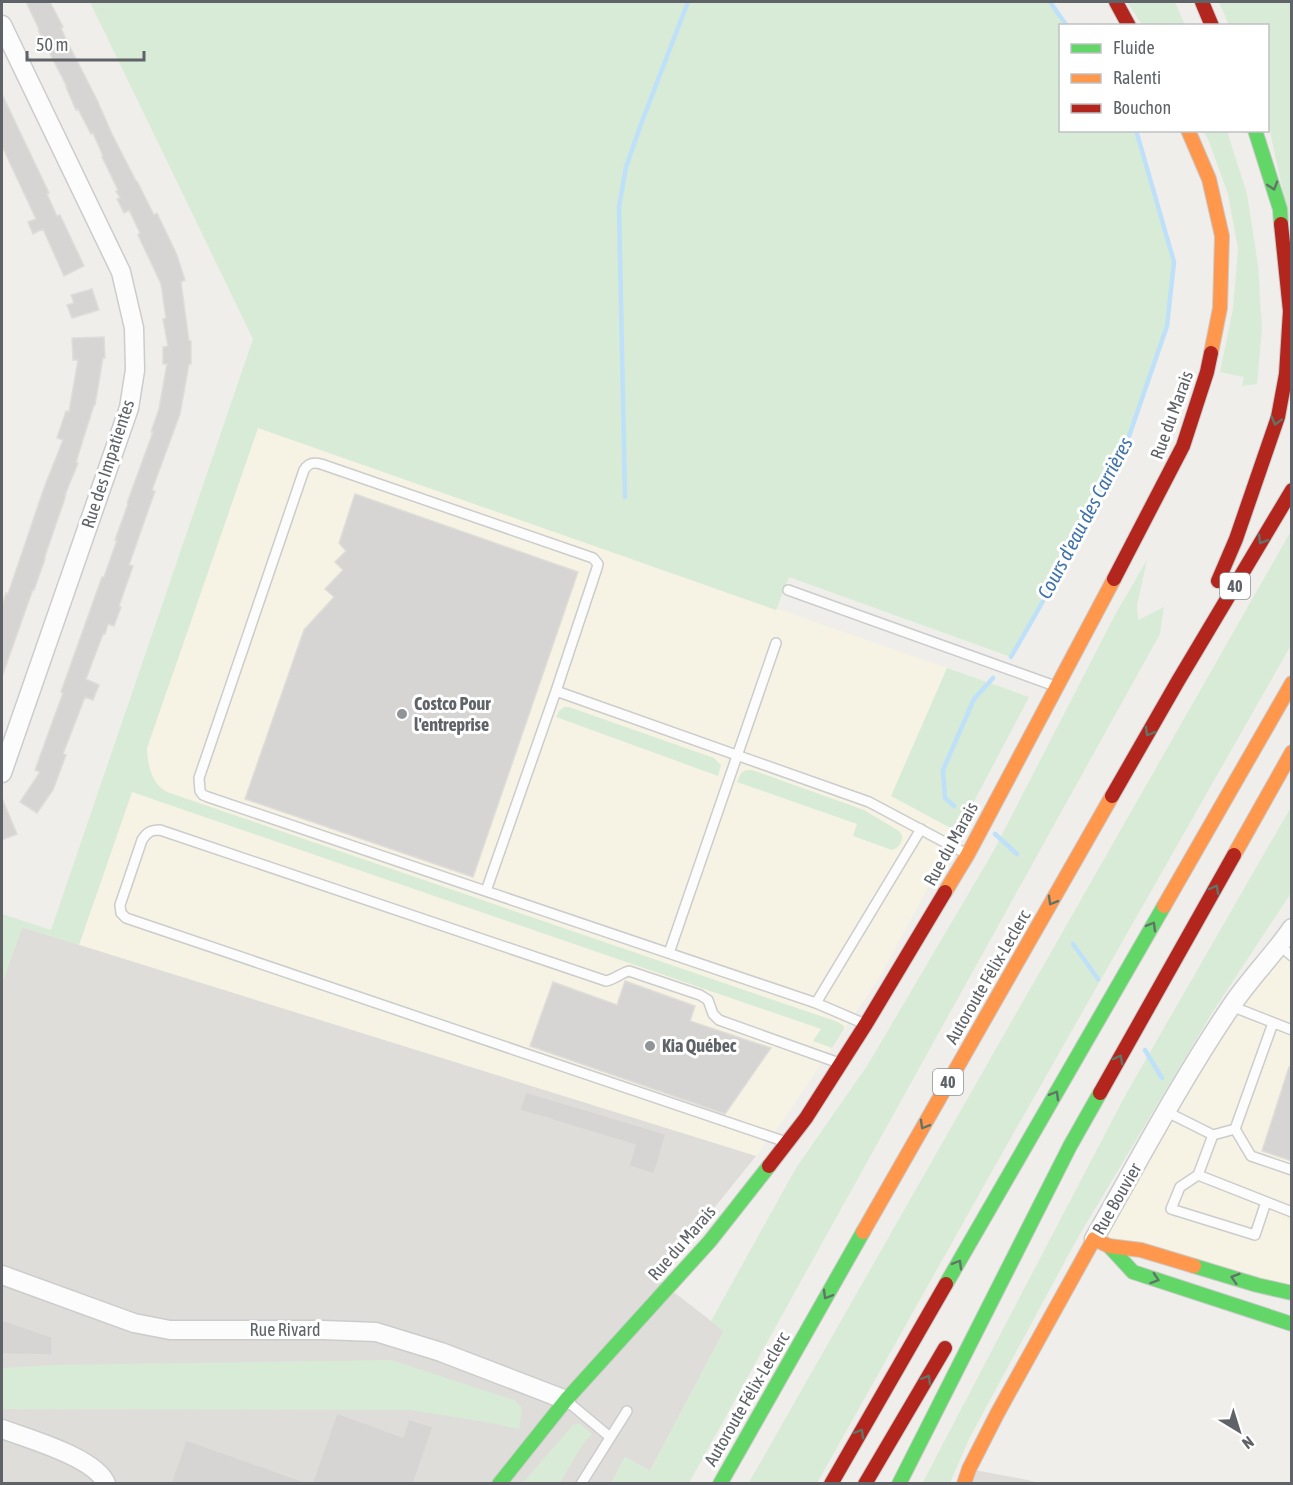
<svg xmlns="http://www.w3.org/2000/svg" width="1293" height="1485" viewBox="0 0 1293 1485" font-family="'Asap Condensed',sans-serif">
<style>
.commercial{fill:#f7f3e4}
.industrial{fill:#dfddda}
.green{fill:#d8ebd6}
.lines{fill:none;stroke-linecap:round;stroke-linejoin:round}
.stream{stroke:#bfe0f9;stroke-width:4.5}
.building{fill:#d6d5d3;stroke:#deddd9;stroke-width:1.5}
.lane-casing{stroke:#cbcccc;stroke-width:12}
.street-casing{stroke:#cbcccc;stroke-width:21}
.fast-casing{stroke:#cacacb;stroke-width:16}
.slow-casing{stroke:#cacacb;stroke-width:16}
.jam-casing{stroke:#cacacb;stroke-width:16}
.lane{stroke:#fdfcfc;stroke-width:9}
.street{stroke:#fdfcfc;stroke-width:18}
.fast{stroke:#63d668;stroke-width:14}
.slow{stroke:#ff974d;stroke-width:14}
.jam{stroke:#b3261e;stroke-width:14}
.oneway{stroke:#607468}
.poi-dot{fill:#919496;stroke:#fff;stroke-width:2}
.labels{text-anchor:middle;stroke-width:6;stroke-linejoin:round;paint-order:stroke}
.shield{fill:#fff;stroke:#8f9295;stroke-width:1.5}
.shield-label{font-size:16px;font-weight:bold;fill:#5f6368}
.street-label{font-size:18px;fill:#5f6368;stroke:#fff}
.poi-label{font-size:18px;font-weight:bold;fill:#5f6368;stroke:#fff;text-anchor:start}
.water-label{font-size:20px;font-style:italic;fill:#4174aa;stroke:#fff}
</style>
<rect width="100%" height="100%" fill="#efeeea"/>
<path class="commercial" d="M258,428L947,668L892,796L958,832L879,978L781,1123L756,1156L79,945Z
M1291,928V1293L1094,1239L1200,1054Z"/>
<path class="industrial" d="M22,927L756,1156L657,1279L724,1331L650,1471L625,1457L611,1484L2,1483V983Z
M969,1469L1028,1480L1039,1483L964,1484Z"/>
<path class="green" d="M90,2H1050L1067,25L1060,26V130L1136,131L1174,262L1167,326L1127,442L1042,603L1011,657L789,577L776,610L258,428L147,748C148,766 151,783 167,792L838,1022L844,1026V1029L832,1048L813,1041L821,1029L132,792L79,945L22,927L2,983V914L51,930L253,339Z
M1127,2H1175L1185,25H1142Z
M1219,2H1291V230L1268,122V26L1229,25Z
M1203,131H1227L1247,194L1258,265L1262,329L1257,384L1242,386L1244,377L1220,372L1233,309L1238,249L1228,194L1208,139Z
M1291,531V645L1004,1150L817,1483L748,1484Z
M1147,560L1137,605L1138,620L1164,607L1160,634L689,1483H611L625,1457L650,1471L724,1331L711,1321L796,1168L867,1066L993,852L1116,613Z
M947,668L1029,697L958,832L891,796Z
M564,707H569L714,758L721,765L718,776L556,717L559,711Z
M746,770H752L864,810L899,831L902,835C903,842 899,848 892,850L853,836L857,824L737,782L741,773Z
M1291,807V893L1212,1013L1077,1239L969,1439L950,1483L922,1484L1126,1094Z
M391,1360L514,1400L522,1408L519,1429L492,1423L411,1410L2,1409V1368L54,1365Z
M579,1423L592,1434L582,1445L560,1483H523L573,1425Z"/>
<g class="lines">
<path class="stream" d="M1050,2L1067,26
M625,497L619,207L626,167L641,124L688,2
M1011,657L1042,603L1127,442L1167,326L1174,262L1136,130
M954,806L945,798L943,770L974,699L993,678
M995,834L1017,854
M1073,944L1098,979
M1145,1050L1162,1078"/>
</g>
<path class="building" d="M26,2H50L63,27L61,28L65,37L97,100L112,134L136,181H137L154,215L157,213L177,255L185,280L181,282L189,341H191V364H189L180,414L152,490L155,491L129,565L133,566L119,606L121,607L114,626L108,624L105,634H103L86,679L99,685L93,700L85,697L63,754L66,755L53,790L37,813L20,802L40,772L35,770L63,693L61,692L102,577H104L117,540H115L128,504L127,503L153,432H151L159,409L167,364H163V347L168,346L163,319L166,318L161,284L138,235L140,233L129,210L124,213L117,199L120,198L116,191L118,190L102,157L103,156L93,133L91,134L78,109L76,110L66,87H67L38,30L39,29Z
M2,94L49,193L47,194L57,216L60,215L84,266L64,276L43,229L33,234L28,222L36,219L2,146Z
M92,289L99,310L72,318L67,305L74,303L71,295Z
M104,337L105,358H103L95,405H94L76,462L78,463L65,495H66L44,559H45L34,590L33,589L3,674H2V606L6,593L8,594L44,488L63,440L57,438L66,411L69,412L78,360H73L72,338Z
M355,494L578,572L473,877L245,799L304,630L334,597L325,589L343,570L335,562L346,551L339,543Z
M2,798L17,834L2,840Z
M625,981L695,1006L690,1021L771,1048L725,1114L530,1046L553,982L617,1005Z
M1289,1067L1292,1068V1161L1262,1151Z
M526,1092L666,1134L654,1174L629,1166L635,1145L520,1110Z
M2,1320L52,1337V1355L2,1354Z
M337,1413L403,1437L409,1419L433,1427L413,1484H312Z
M186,1440L305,1482V1484H171Z"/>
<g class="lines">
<g class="lane-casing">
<path id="lane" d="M788,590L1055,686
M556,691L597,568L598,564L593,558L321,464C313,462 308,463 304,470L199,778L200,791L203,795L208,797L816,1003L865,1024
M486,891L556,691L869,802L965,853
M1280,946L1292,956
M669,953L776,643
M816,1003L921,829
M1231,1006L1292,1030
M1273,1023L1235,1129L1251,1156L1292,1170
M1167,1112L1213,1135L1198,1175L1292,1212
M1213,1135L1235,1129
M786,1142L126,918L121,913L120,905L142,840C147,832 151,830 160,830L606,981C615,979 621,973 629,971L700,995L708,1000L713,1014L719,1020L839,1063
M1198,1175L1180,1187L1171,1209L1255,1235L1266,1202
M568,1402L610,1437
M581,1484L627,1411"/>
</g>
<g class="street-casing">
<path id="street" d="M2,25L121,272L134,328L135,370L129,408L2,773
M1094,1239C1138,1162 1180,1082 1230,1008C1248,980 1273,956 1292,928
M2,1275L134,1323L170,1330H323L376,1332L441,1352L566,1400
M2,1429C26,1438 97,1458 106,1484"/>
</g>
<g class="fast-casing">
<path id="fast" d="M1255,130L1280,209L1281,224
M1109,1246L1133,1272L1292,1324
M1194,1266L1257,1285L1292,1293
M946,1284L1164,906
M499,1484L566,1400L710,1241L769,1166
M720,1484L863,1232
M899,1484L1070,1146L1100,1093"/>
</g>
<g class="slow-casing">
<path id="slow" d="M1188,130L1209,179L1222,236L1220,308L1211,353
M1234,855L1292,752
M945,892L968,854L1114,579
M1164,906L1292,683
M863,1232L1112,796
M964,1484L969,1469L997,1414L1094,1239L1109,1246L1141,1250L1194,1266"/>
</g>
<g class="jam-casing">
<path id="jam" d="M1116,2L1129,26
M1202,2L1212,26
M1114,579L1183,446L1207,372L1211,353
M1218,581L1236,539L1278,417L1286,374L1290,311L1281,224
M1112,796L1178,681L1292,490
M1100,1093L1234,855
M769,1166L806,1118L866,1024L945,892
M831,1484L946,1284
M865,1484L945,1348"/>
</g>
<use href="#lane" class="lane"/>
<use href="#street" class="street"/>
<use href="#fast" class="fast"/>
<use href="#slow" class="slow"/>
<use href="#jam" class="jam"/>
</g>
<defs><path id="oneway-chevron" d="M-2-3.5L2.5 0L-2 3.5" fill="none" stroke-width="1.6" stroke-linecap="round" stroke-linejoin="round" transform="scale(1.5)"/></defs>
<g class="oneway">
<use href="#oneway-chevron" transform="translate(1273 186) rotate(73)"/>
<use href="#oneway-chevron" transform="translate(1276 421) rotate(106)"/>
<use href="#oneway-chevron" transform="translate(1262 540) rotate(121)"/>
<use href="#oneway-chevron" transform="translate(1149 732) rotate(120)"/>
<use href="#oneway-chevron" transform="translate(1215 889) rotate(-61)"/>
<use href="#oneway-chevron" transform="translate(1052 901) rotate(120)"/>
<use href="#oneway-chevron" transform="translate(1152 926) rotate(-60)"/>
<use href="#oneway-chevron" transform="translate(1119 1059) rotate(-61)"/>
<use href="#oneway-chevron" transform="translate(1055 1095) rotate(-60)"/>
<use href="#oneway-chevron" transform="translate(924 1125) rotate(120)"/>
<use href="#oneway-chevron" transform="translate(958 1264) rotate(-60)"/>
<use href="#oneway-chevron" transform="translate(1235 1278) rotate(-163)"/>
<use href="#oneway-chevron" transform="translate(1155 1279) rotate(18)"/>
<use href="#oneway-chevron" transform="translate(827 1295) rotate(120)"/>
<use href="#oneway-chevron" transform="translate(927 1379) rotate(-59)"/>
<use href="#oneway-chevron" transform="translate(860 1433) rotate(-60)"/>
</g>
<g class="poi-dot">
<circle cx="402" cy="714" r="6"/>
<circle cx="650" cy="1046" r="6"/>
</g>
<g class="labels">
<g class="shield">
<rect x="1220" y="573" width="30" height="26" rx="4.5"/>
<rect x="933" y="1069" width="30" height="26" rx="4.5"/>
</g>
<g class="shield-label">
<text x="1235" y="592">40</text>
<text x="948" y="1088">40</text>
</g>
<g class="street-label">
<text transform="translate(1172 415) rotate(-70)" y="6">Rue du Marais</text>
<text transform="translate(108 464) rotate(-72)" y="6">Rue des Impatientes</text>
<text transform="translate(951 844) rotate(-61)" y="6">Rue du Marais</text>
<text transform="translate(988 977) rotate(-60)" y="6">Autoroute Félix-Leclerc</text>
<text transform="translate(1117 1199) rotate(-60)" y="6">Rue Bouvier</text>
<text transform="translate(682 1243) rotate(-49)" y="6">Rue du Marais</text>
<text x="285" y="1336">Rue Rivard</text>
<text transform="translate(747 1399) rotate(-60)" y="6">Autoroute Félix-Leclerc</text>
</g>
<g class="poi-label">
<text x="414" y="710">Costco Pour<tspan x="414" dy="21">l'entreprise</tspan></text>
<text x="662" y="1052">Kia Québec</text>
</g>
<g class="water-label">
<text transform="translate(1085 518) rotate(-62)" y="7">Cours d'eau des Carrières</text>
</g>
</g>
<rect width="1293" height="1485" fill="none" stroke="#5f6368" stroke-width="6"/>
<rect x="1059" y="24" width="210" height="108" fill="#ffffff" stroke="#bfc1c3" stroke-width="1.5"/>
<rect x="1071" y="44" width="30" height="9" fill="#63d668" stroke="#bfc1c3" stroke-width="1.5"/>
<text x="1113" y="54" font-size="18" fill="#5f6368">Fluide</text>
<rect x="1071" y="74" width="30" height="9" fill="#ff974d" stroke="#bfc1c3" stroke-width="1.5"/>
<text x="1113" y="84" font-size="18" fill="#5f6368">Ralenti</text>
<rect x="1071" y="104" width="30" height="9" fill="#b3261e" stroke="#bfc1c3" stroke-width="1.5"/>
<text x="1113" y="114" font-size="18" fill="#5f6368">Bouchon</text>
<g transform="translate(1239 1431) rotate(142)" stroke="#ffffff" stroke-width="4.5" paint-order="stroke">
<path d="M0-4.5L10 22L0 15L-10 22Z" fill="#5f6368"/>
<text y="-9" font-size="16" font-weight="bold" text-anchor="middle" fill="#5f6368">N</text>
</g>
<path d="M27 51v9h117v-9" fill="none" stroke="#5f6368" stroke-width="3"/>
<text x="36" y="51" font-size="18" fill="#5f6368" stroke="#ffffff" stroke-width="4.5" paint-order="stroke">50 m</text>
</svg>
